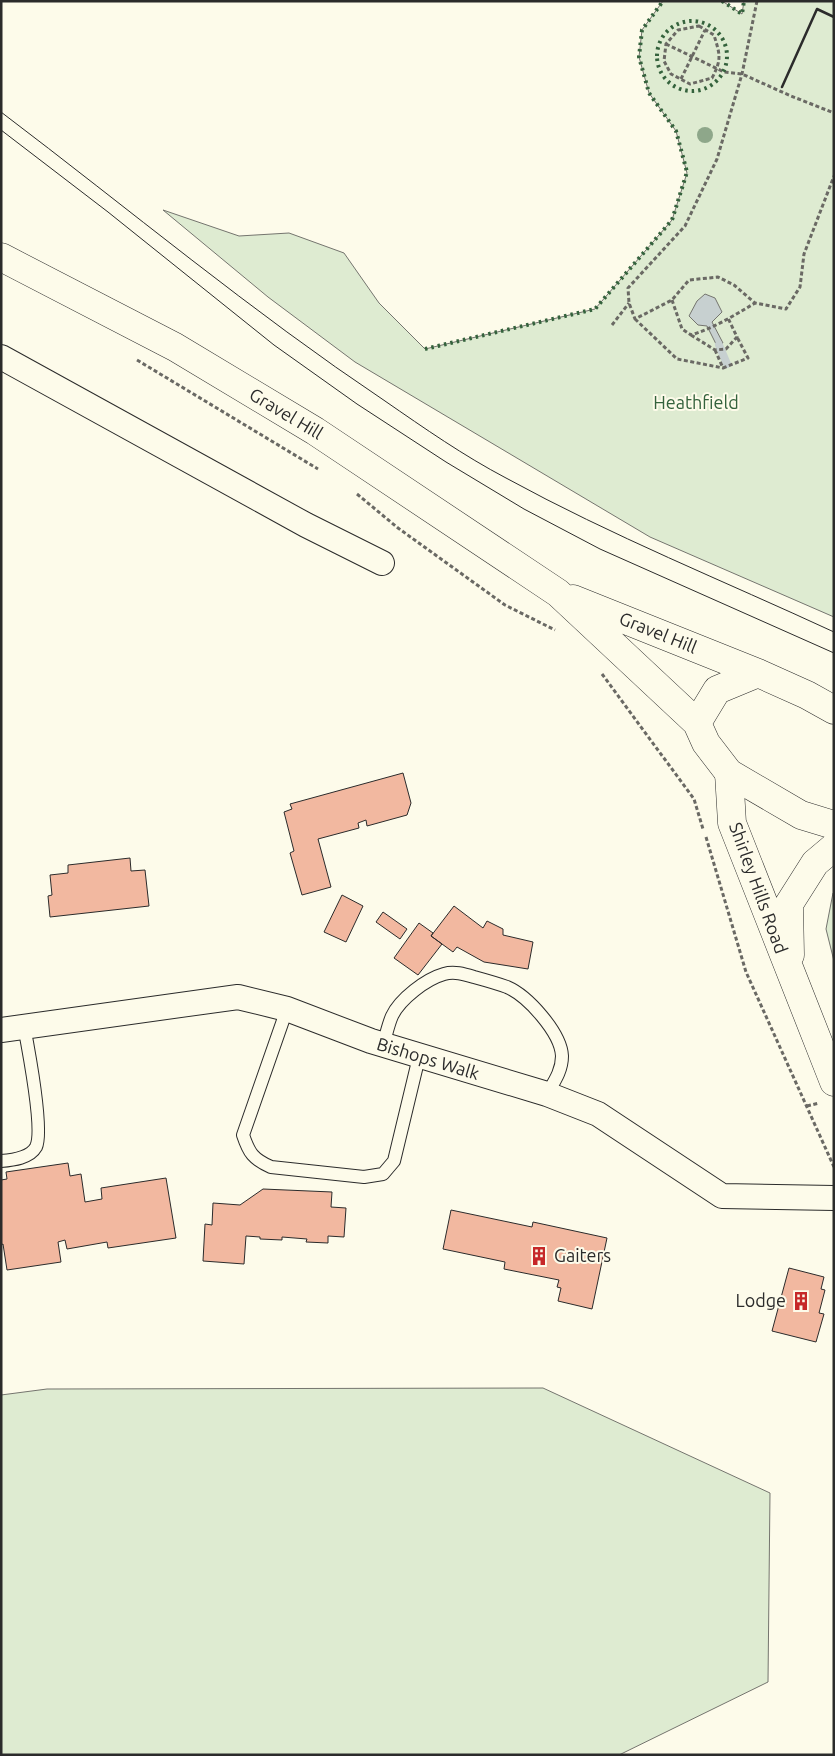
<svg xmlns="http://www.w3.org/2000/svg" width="835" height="1756" viewBox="0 0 835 1756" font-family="Ubuntu,sans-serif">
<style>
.green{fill:#deebd1;stroke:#74746e}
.water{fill:#c7d0d0;stroke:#74746e}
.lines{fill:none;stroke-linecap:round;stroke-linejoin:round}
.stream{stroke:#c7d0d0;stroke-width:8}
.building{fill:#f2b8a0;stroke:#2b2b2b}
.service-casing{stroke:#2b2b2b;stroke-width:14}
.minor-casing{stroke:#2b2b2b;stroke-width:26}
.tertiary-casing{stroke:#2b2b2b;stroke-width:29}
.primary-casing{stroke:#2b2b2b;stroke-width:29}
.path{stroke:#6a6964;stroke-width:3;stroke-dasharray:4 2.5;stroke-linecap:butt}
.service{stroke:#fdfbea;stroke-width:12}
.minor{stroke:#fdfbea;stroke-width:24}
.tertiary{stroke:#fdfbea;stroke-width:28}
.primary{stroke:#fdfbea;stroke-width:28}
.tram{stroke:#2b2b2b;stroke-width:1}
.hedge{stroke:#34623c;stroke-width:4;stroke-dasharray:2.5 4;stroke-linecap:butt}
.wall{stroke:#2b2b2b;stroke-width:2.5}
.tree{fill:#8ea78a}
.labels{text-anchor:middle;stroke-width:4;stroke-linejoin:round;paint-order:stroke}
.park-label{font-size:18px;fill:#34623c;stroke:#fdfbea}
.street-label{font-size:18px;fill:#2b2b2b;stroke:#fdfbea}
.poi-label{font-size:18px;fill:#2b2b2b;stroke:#fdfbea;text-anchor:start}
</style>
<rect width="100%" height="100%" fill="#fdfbea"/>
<path class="green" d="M663,1H722L742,14L744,1H834V617L650,537L355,362L268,297L163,210L239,236L289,233L344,253L379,303L425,349L595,309L672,220L687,173L676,131L649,93L639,57L642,30Z
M833,893H834V961L826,929Z
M543,1388L770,1493L768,1682L619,1755H1V1395L47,1389Z"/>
<path class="water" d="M705,294L715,298L722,312L712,322L723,343L717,346L707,326L698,325L689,316L697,301Z"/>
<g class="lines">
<path class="stream" d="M719,345L727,364"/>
</g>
<path class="building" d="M403,773L411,803L407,815L367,826L366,820L358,823L359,828L318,839L331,887L302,895L290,853L294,851L284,812L292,809L290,804Z
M130,858L131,871L145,870L149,906L50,917L48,896L52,895L50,875L68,873V865Z
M342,895L363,906L346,942L324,932Z
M454,906L483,928L487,921L503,929V935L533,942L528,969L484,962L457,947L453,952L431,936Z
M383,912L407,929L400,939L376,922Z
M419,923L433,933L431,936L442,944L418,975L394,958Z
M68,1163L70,1176L81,1174L85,1202L102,1199L101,1188L166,1178L176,1238L108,1248L107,1242L67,1249L65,1240L58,1242L61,1262L7,1270L3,1244L1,1245V1180L7,1179L6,1172Z
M263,1189L332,1192L331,1207L346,1208L344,1237L328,1236V1243L306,1242L307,1239L282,1237V1240L260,1239V1237L246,1236L244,1264L203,1261L205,1224L212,1225L213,1203L240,1205Z
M451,1210L532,1227L533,1222L607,1238L592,1309L558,1301L561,1288L557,1287L559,1280L504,1269L505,1262L443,1249Z
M789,1268L824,1277L821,1289L825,1290L819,1313L824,1314L816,1342L772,1331Z"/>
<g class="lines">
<g class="service-casing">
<path id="service" d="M287,1009L243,1135C249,1153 253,1159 271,1167L364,1177L383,1174L394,1161L419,1057
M383,1045C386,1036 388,1025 392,1016C400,999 426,979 444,974C454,971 464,974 474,977C485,980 496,983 507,987C528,996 561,1033 562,1056C562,1071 554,1082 547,1094
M1,1161C13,1160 30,1158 36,1147C44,1131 28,1047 24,1026"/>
</g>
<g class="minor-casing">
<path id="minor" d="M1,357L306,525L382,563
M1,1030L238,997L287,1009L371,1041L547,1094L598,1114L722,1196L834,1198"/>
</g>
<g class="tertiary-casing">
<path id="tertiary" d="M729,773L732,823L834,1082
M790,955L789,904L815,863L834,847"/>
</g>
<g class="primary-casing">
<path id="primary" d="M1,257L175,347L315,431L558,593L697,723L706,743L729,773L801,815L834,825
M573,599L758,673L807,695L834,710
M697,723L717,690L758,673"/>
</g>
<path class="path" d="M757,1L742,74L717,159L685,226L628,288L629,303L635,319L672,300L689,280L718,277L734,285L755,303L786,309L800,287L804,254L834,176
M699,26L714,35C720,55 722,59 712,78L690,84L671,74L664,61L666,44L678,30Z
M666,44L724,72L742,74L791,96L834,113
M681,79L705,30
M672,300L682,329L691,335C714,328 735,315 755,303
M635,319L677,359L723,368
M612,325L629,303
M691,335L715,350L726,349L737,337L728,318
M715,350L723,368L748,358L737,337
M137,360L318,469
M357,494L398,528L505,605L555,630
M602,674L694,799L703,829
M706,837L746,972L834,1167
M807,1106L819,1103"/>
<use href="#service" class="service"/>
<use href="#minor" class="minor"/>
<use href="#tertiary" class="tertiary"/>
<use href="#primary" class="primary"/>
<path class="tram" d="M1,112C129,209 252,312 385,401C424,428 464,456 506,478C612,536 724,581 834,632
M1,130L108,212L274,345L357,404L446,462L524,509L600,549L834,653"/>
<path class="hedge" d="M722,1L742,14L744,1
M657 56a35 35 0 1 1 70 0a35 35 0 1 1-70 0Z
M425,349L595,309L672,220L687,172L676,131L649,93L639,57L642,30L663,1"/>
<path class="wall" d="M782,87L817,9L834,17"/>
</g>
<circle class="tree" cx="705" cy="135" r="8"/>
<defs>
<g id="building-bare" transform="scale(1.5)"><path d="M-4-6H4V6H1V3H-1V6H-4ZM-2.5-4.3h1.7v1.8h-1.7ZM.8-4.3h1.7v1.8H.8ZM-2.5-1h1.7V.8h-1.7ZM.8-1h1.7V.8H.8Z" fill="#c62828" stroke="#fdfbea" stroke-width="2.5" paint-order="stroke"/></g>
</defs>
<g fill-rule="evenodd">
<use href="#building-bare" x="539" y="1256"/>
<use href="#building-bare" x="801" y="1301"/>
</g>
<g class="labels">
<g class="park-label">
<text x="696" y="409">Heathfield</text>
</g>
<g class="street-label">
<text transform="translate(286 414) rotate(31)" y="6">Gravel Hill</text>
<text transform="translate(658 633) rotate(22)" y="6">Gravel Hill</text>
<text transform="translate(758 888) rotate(70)" y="6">Shirley Hills Road</text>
<text transform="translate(428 1059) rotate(17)" y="6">Bishops Walk</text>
</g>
<g class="poi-label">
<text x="554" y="1262">Gaiters</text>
<text x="786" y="1307" text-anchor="end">Lodge</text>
</g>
</g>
<rect width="835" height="1756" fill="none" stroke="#2b2b2b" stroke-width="5"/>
</svg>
